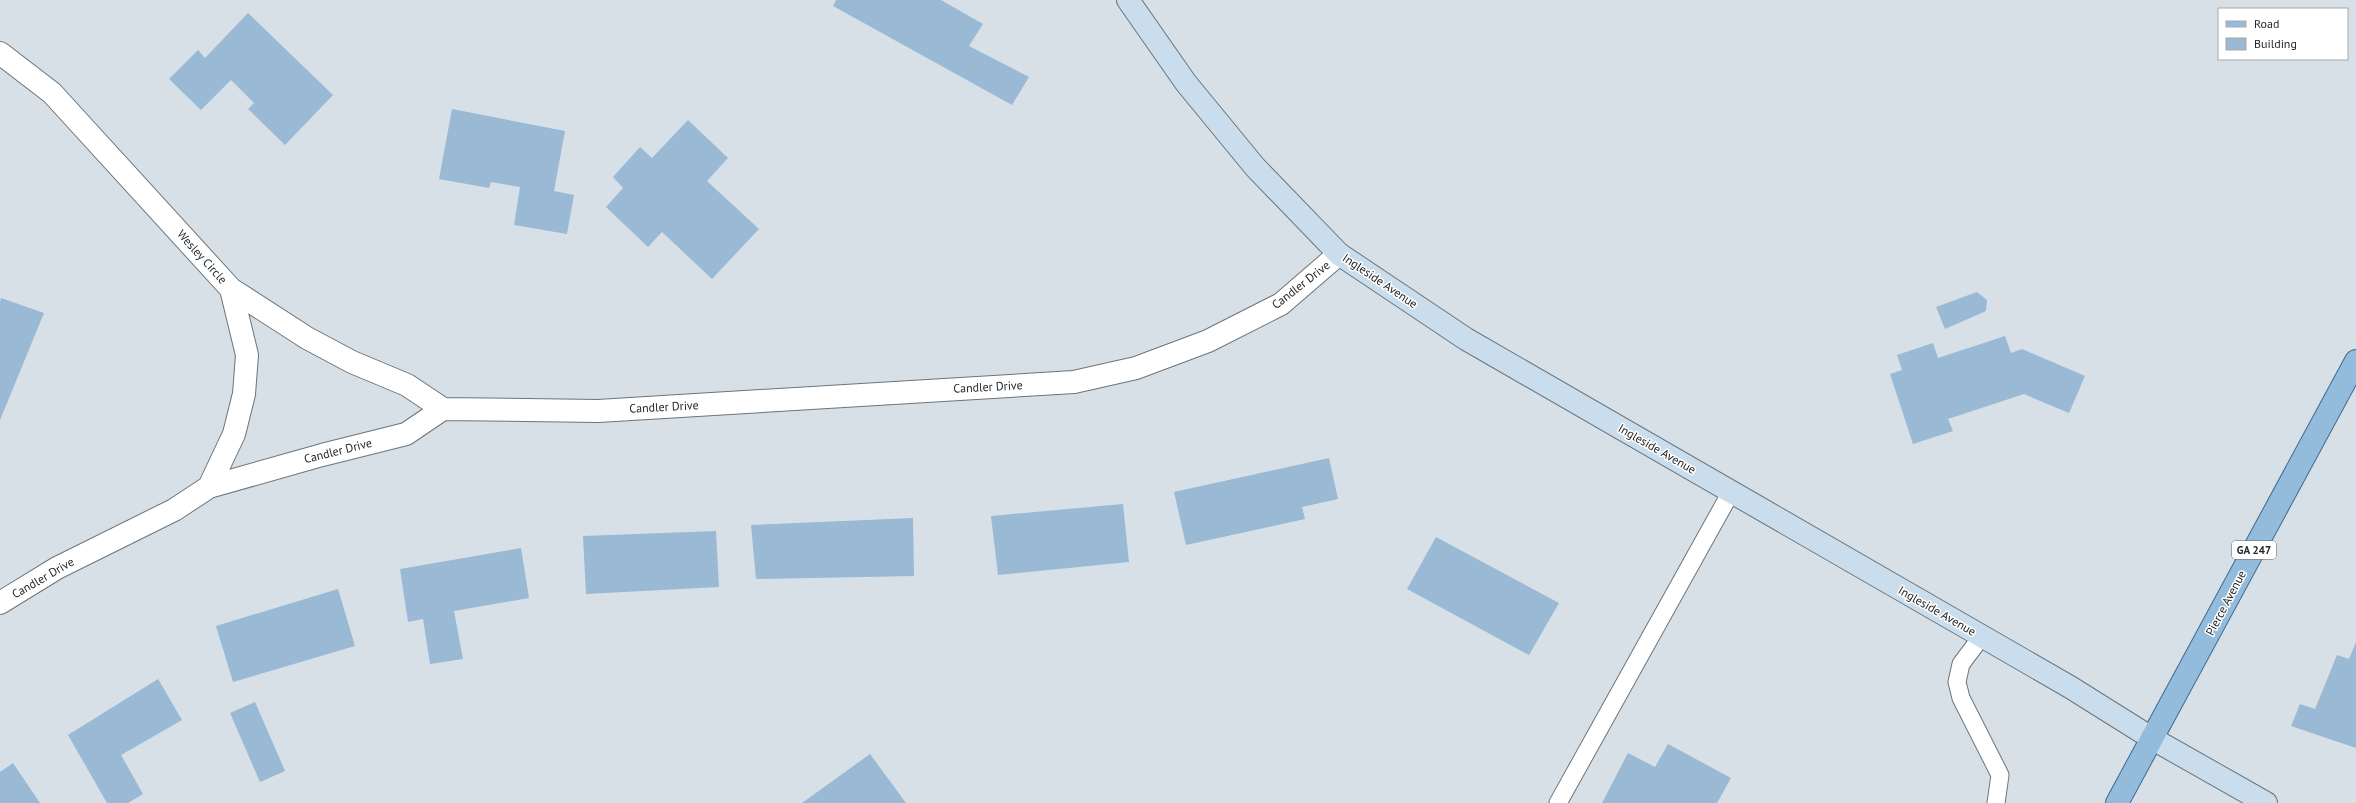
<svg xmlns="http://www.w3.org/2000/svg" width="2356" height="803" viewBox="0 0 2356 803" font-family="'PT Sans',sans-serif">
<style>
.building{fill:#99b9d5}
.lines{fill:none;stroke-linecap:round;stroke-linejoin:round}
.lane-casing{stroke:#6c747b;stroke-width:19}
.street-casing{stroke:#6c747b;stroke-width:24}
.secondary-casing{stroke:#6c747b;stroke-width:24}
.primary-casing{stroke:#3d698e;stroke-width:24}
.lane{stroke:#fff;stroke-width:17}
.street{stroke:#fff;stroke-width:22}
.secondary{stroke:#c9dded;stroke-width:22}
.primary{stroke:#93bbdc;stroke-width:22}
.labels{text-anchor:middle;stroke-width:3;stroke-linejoin:round;paint-order:stroke}
.shield{fill:#fff;stroke:#656769;stroke-width:1}
.shield-label{font-size:11px;font-weight:bold;fill:#232629}
.street-label{font-size:12px;fill:#232629;stroke:#fff}
</style>
<rect width="100%" height="100%" fill="#d7e0e7"/>
<path class="building" d="M836,0H941L983,24L969,46L1029,77L1012,105L833,6Z
M248,13L333,95L285,145L248,109L254,103L231,80L201,110L169,79L198,50L205,58Z
M452,109L565,131L554,191L574,195L567,234L514,225L520,187L491,182L489,188L439,179Z
M688,120L728,158L707,181L759,229L712,279L662,232L648,247L606,207L623,188L613,177L640,147L652,158Z
M1977,292L1987,300L1986,311L1945,329L1936,307Z
M1,298L44,313L0,420V302Z
M2005,336L2011,353L2022,349L2085,376L2069,413L2024,394L1948,419L1953,431L1913,444L1890,374L1902,370L1897,355L1933,343L1938,358Z
M1329,458L1338,499L1302,507L1305,519L1186,545L1174,492Z
M1123,504L1129,562L998,575L991,516Z
M913,518L914,576L756,579L751,525Z
M716,531L719,587L586,594L583,536Z
M1436,537L1559,603L1529,655L1407,589Z
M521,548L529,598L454,611L463,659L430,664L423,619L408,622L400,569Z
M338,589L355,646L233,682L216,626Z
M2356,642V748L2291,726L2300,704L2315,709L2337,655L2349,659Z
M158,679L182,720L121,755L143,794L128,803H107L68,735Z
M255,702L285,771L260,782L230,713Z
M1668,744L1731,778L1717,803H1602L1628,753L1655,767Z
M870,754L906,803H802Z
M13,763L40,803H0V772Z"/>
<g class="lines">
<g class="lane-casing">
<path id="lane" d="M1982,636L1961,664L1957,682L1961,698L2000,775L1996,803
M1558,803L1731,492"/>
</g>
<g class="street-casing">
<path id="street" d="M0,53L52,93L231,289L307,338L352,362L407,385L443,409
M209,487L234,434L244,394L247,355L231,289
M0,603L57,568L174,510L209,487L322,455L406,434L443,409L598,411L1074,382L1136,368L1208,341L1281,304L1339,254"/>
</g>
<g class="secondary-casing">
<path id="secondary" d="M1128,0L1186,83L1255,167L1339,254L1466,339L2070,687L2153,739L2266,803"/>
</g>
<g class="primary-casing">
<path id="primary" d="M2117,803L2356,361"/>
</g>
<use href="#lane" class="lane"/>
<use href="#street" class="street"/>
<use href="#secondary" class="secondary"/>
<use href="#primary" class="primary"/>
</g>
<g class="labels">
<rect class="shield" x="2232" y="541" width="44" height="18" rx="3"/>
<g class="shield-label">
<text x="2254" y="554">GA 247</text>
</g>
<g class="street-label">
<text transform="translate(202 257) rotate(48)" y="4">Wesley Circle</text>
<text transform="translate(1380 281) rotate(34)" y="4">Ingleside Avenue</text>
<text transform="translate(1301 285) rotate(-38)" y="4">Candler Drive</text>
<text transform="translate(988 387) rotate(-3)" y="4">Candler Drive</text>
<text transform="translate(664 407) rotate(-3)" y="4">Candler Drive</text>
<text transform="translate(1657 449) rotate(30)" y="4">Ingleside Avenue</text>
<text transform="translate(338 451) rotate(-14)" y="4">Candler Drive</text>
<text transform="translate(43 578) rotate(-30)" y="4">Candler Drive</text>
<text transform="translate(2226 603) rotate(-62)" y="4">Pierce Avenue</text>
<text transform="translate(1937 611) rotate(30)" y="4">Ingleside Avenue</text>
</g>
</g>
<rect x="2218" y="8" width="130" height="52" fill="#ffffff" stroke="#a7a8a9"/>
<rect x="2226" y="21" width="20" height="6" fill="#93bbdc" stroke="#a7a8a9"/>
<text x="2254" y="28" font-size="12" fill="#232629">Road</text>
<rect x="2226" y="38" width="20" height="12" fill="#99b9d5" stroke="#a7a8a9"/>
<text x="2254" y="48" font-size="12" fill="#232629">Building</text>
</svg>
